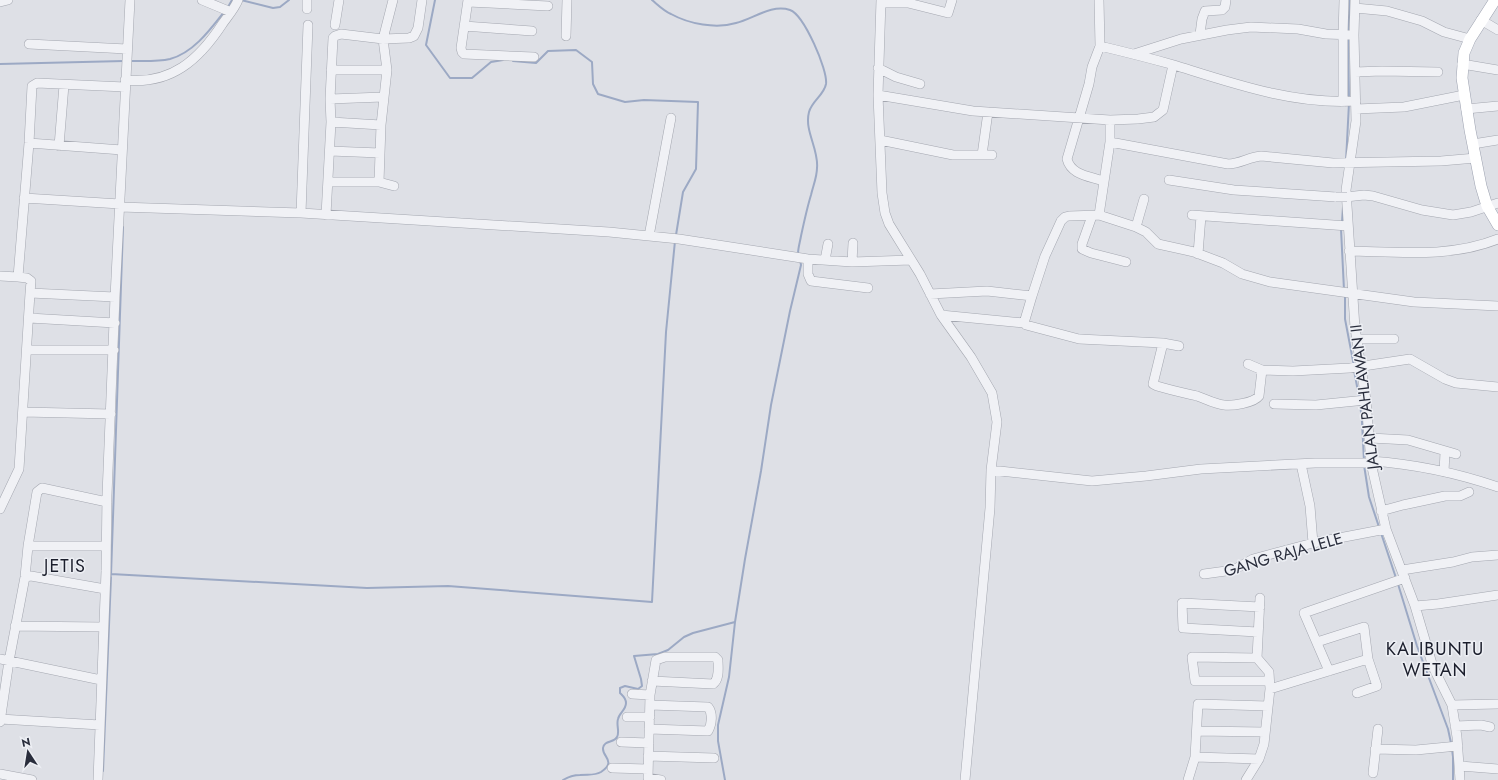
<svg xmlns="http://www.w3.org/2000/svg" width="1498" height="780" viewBox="0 0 1498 780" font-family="Jost,sans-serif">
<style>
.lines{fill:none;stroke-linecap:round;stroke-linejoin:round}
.stream{stroke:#9ca9c4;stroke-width:2}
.minor-casing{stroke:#a4a7b0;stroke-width:10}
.major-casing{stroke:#9ea3b1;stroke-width:12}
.minor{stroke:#f0f1f5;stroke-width:9}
.major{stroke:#fff;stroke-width:11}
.minor-bridge-casing{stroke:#a4a7b0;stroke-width:10;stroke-linecap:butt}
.minor-bridge{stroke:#f0f1f5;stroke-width:9}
.labels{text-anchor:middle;stroke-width:3;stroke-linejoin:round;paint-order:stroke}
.street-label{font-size:16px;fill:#292d3c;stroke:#edeff4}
.quarter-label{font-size:18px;letter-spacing:1px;fill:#1b1e2c;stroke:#edeff4}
</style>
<rect width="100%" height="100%" fill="#dee0e6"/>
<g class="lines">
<path class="stream" d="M241,0L273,8L280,7L289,0
M435,0L426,45L450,78H472L491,62L503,60
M652,0C658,5 664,11 671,14C689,24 716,29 736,23C753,19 771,4 790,10C804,15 828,70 826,84C824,95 812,101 809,112C804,131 819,149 817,168C817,177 813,186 811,195C807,208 804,222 801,236C800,242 798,248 798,254
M228,7L232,0
M1348,33L1350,0
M1348,37L1349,99
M129,61C142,61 157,62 170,59C193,53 210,30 224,12
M513,61L536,63L548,51L576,50L592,62L593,84L598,94L625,102L644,100L698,102L696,169L683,192L676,235
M0,64L124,61
M1346,161L1349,103
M1342,222L1343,207
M1341,229L1344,290
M1345,295V319L1354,366
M1354,370L1359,397
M1360,403L1362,422L1364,461
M1364,465L1369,497L1379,527
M1381,533L1396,578
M111,574L367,588L448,586L652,602L666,332L675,241
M111,575L123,227
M1398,584L1417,646L1448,729L1451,743
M1452,749L1453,757V780
M103,771L111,577
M563,780C568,777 574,775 580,775C588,774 594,776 601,772C617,761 602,757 603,748C604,740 614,743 617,737C620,732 616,725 618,719C619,713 626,710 626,703C626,698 623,696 620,693V688L625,686L638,689L642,686L641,679L634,656L658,654L668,650L684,637L693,633L735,622
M725,780L718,741V725L729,677L735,622L745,559L761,471L771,405L790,311L801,265L800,260"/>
<g class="minor-casing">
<path id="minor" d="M202,0L231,12
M307,0V9
M468,0L461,48L462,52L464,54L534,57
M881,0L878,95L882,193L885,213L889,224L920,274L941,315L971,357L992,393L997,422L991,470L990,508L965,780
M1099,0L1100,46C1125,52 1149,58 1174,65C1232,83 1294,105 1356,101
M1355,0L1354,35L1356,121L1346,190L1355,328L1366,400L1371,463L1386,529L1415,606L1433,667L1452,705L1457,737L1460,780
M0,2L8,0
M468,2L548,6
M881,3H908L948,13L952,0
M1355,8L1387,11L1422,21L1444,32L1470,39
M1481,20L1498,30
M335,25L339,0
M464,26L532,31
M1200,34L1202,19L1205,11L1222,10L1225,7L1226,0
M566,36L567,0
M29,44L127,49
M1100,46L1092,67L1089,84L1067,159C1071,175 1089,176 1103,181
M1134,54L1181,39L1227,30L1251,27L1298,29L1326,34L1354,35
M1462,64L1498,70
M878,68L896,77L920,84
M331,70H387
M1355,72L1382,71L1438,72
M125,80C171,85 199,60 223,23C228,16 235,8 238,0
M878,95L973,111L1110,120L1138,119L1154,117L1163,110L1173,65
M330,99L383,97
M1343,102V36L1344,0
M1356,109L1404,107L1464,95
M1466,109L1498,106
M1110,120V142L1228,164C1240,164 1249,157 1261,156L1333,163L1441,161L1476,158
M331,122L381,125
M880,140L953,155H992
M29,143L122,150
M1473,144L1498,140
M59,146L64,85
M330,151L380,153
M982,155L988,112
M1169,180L1234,190L1336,197
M328,182H379L394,186
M379,182L381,125L387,70L383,39L393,0
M1346,197L1364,195L1373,196L1422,210L1453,215L1471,212L1498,203
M24,198L120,204
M120,207L301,213L609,232L679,239L808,259L852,262L911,260
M301,213L308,25
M326,215L331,122L330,99L333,38L335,36L341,34L383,39L409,38L414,36L418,28L422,0
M1099,215L1110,142
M1192,215L1348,226
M1092,216L1082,244V249L1091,253L1126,262
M1136,227L1144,199
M649,236L671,118
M1349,251C1399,252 1451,258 1498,239
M1198,254L1201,216
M808,259V274L811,281L868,288
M825,260L828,244
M852,262L853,243
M0,276L18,277L29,143L32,86L37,83L125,87
M18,277L27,278L31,281L30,293
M930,294L987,291L1032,296L1045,256L1061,221L1065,217L1069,216L1099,215L1136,227L1146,232L1158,244L1194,252L1223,263L1242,274L1270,282L1414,302L1498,306
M941,315L1024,323L1026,325L1079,339L1163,343L1179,346
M29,318L115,323
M1024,323L1032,296
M1356,339H1394
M1163,343L1153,384L1157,386C1170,390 1184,393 1197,396C1206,399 1214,404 1224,405C1232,406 1254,403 1259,396L1262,370
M27,350H114
M1248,364L1262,370L1293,371L1350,368L1410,359L1445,379L1456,383L1498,387
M1274,404L1316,405L1366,400
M23,412L111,414
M1370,438L1408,440L1456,454
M1370,461C1414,464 1457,473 1498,487
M1301,464L1310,506L1313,543
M991,470L1092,481L1146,476L1201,469L1315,463H1371
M1444,472L1445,452
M0,509L19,469L30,293L115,297
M1381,511L1403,505L1445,496H1460L1469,492
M28,546H106
M1402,570L1453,562L1472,557L1498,555
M1204,574L1226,571L1237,568L1253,559L1313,543L1386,529
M25,577L31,576L105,589
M1415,606L1438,604L1498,595
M15,626L103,627
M1258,632L1183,628L1182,603L1260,607
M1317,642L1364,627L1368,659L1377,686L1357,693
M1257,658L1192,657L1195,681H1269
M0,659L101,680
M1329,671L1304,613L1405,578
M652,681L713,684C720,679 718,667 718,660L715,657H665L656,660L650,695L648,778L661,780
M1270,689L1368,659
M632,694L650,695
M1452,705L1498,704
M627,717H650
M0,719L100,725
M0,722L9,661L25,577L28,546L37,492L42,488L107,502
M1455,726L1481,725L1490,727
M649,729L708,731C712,724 713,713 708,707L650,705
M1197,731L1265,732
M621,742L649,743
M1375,749L1416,750L1458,746
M648,756L714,758
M1195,757L1259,759
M1460,766L1498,769
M612,768L648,769
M1373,773L1378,729
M0,774L32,780
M98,780L106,571L107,495L115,297L130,0
M1188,780L1195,757L1198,704L1268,706
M1246,780L1259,759L1264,744L1270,689L1269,672L1257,658L1260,598"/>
</g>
<g class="major-casing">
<path id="major" d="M1495,0L1470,39L1464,53L1462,78L1470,130L1481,186L1487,206L1498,225"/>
</g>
<use href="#minor" class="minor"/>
<use href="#major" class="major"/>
<g class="minor-bridge-casing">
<path id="minor-bridge" d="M1336,197H1347"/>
</g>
<use href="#minor-bridge" class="minor-bridge"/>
</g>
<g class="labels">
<g class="street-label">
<text transform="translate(1364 397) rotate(-97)" y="6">JALAN PAHLAWAN II</text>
<text transform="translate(1283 554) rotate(-16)" y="6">GANG RAJA LELE</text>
</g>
<g class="quarter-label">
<text x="65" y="572">JETIS</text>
<text x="1435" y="655">KALIBUNTU<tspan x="1435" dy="21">WETAN</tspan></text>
</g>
</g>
<g transform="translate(28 752) rotate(348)" stroke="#edeff4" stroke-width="3" paint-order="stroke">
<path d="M0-3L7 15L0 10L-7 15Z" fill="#292d3c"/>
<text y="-6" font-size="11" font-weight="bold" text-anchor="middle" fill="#292d3c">N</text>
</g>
</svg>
